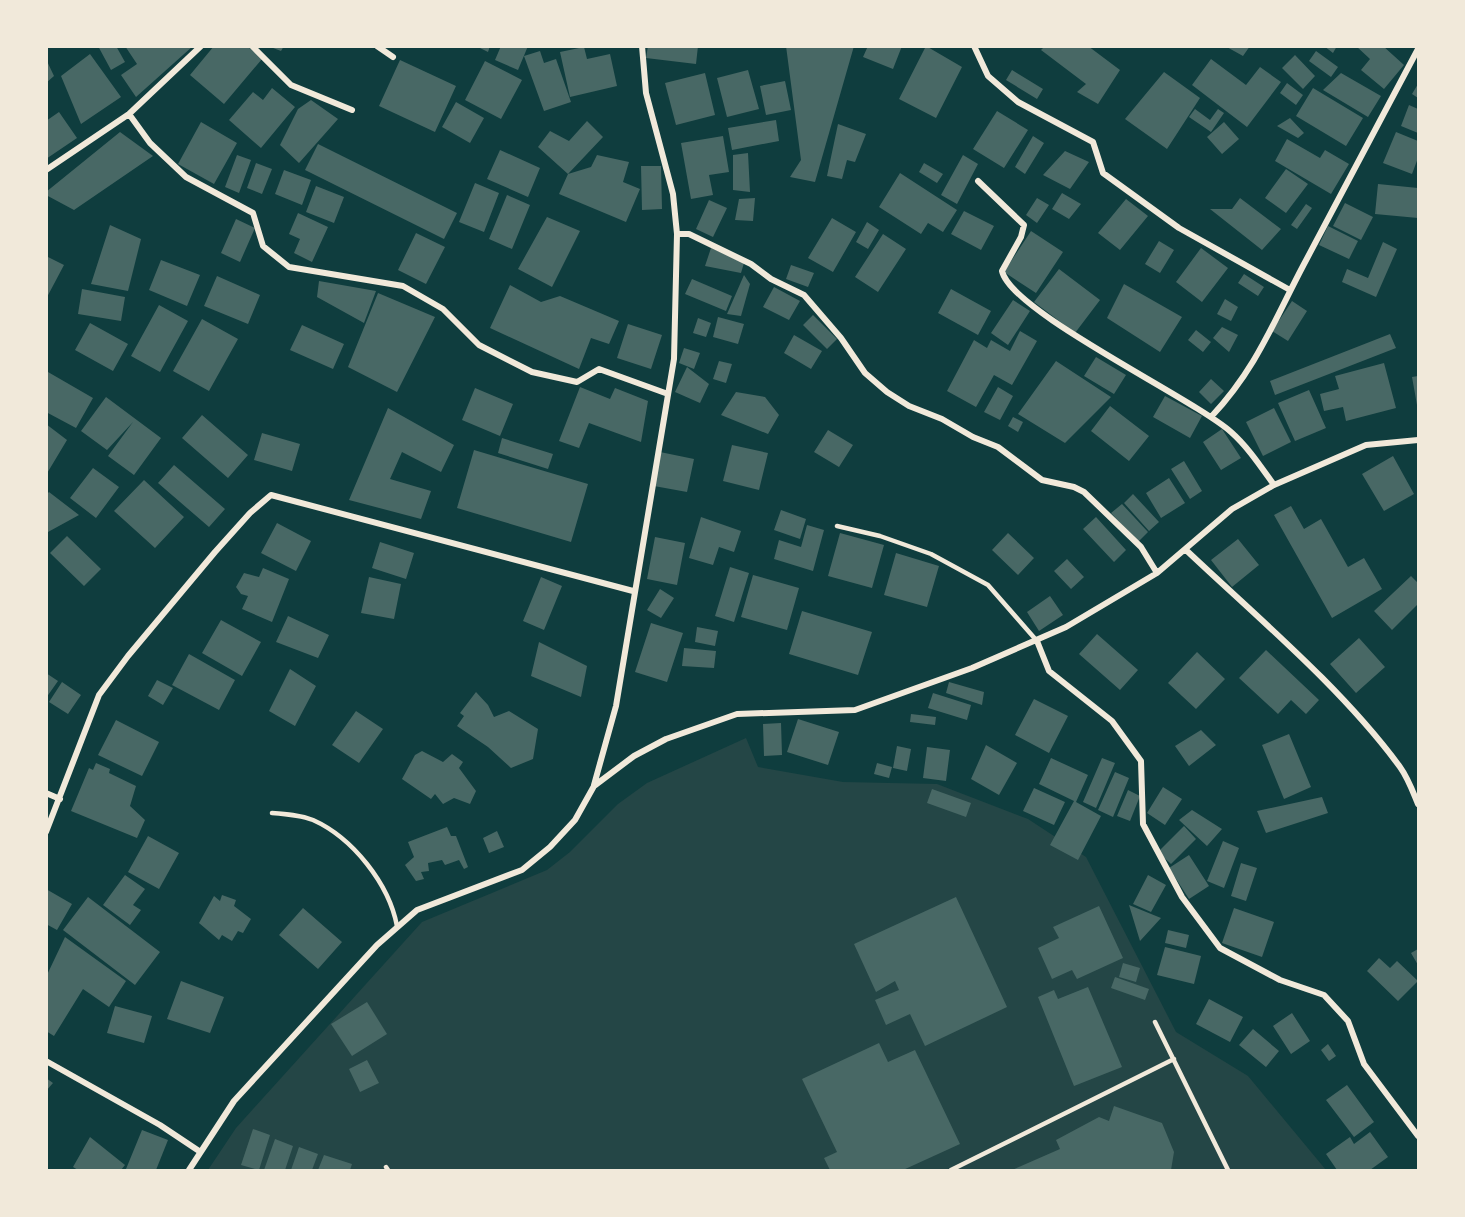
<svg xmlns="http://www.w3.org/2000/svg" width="1465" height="1217" viewBox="0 0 1465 1217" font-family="Rubik,sans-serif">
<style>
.green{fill:#244646}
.building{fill:#486865}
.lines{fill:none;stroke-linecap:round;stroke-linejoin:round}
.service{stroke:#f1e9da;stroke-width:4.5}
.minor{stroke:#f1e9da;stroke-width:6}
</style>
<rect width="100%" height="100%" fill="#0f3d3e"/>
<path class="green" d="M746,738L758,767L843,782L937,784L1028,819L1086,857L1176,1032L1248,1076L1326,1170H208L236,1128L422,922L547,870L570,852L618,804L647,783Z"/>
<path class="building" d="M98,46H116L125,62L111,70Z
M125,46H193L136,97L121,75L137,64Z
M214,46H247L262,59L224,104L190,75Z
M268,46H284L281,51Z
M476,46H490L488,52Z
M501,46H528L518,70L495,60Z
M648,46H698L696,64L646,58Z
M786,46H854L815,182L790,177L801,160Z
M868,46H902L893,69L863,57Z
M926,46L962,67L936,118L899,99Z
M1045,46H1088L1120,70L1098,104L1077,92L1086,84L1041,50Z
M1225,46H1250L1243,56Z
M1324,46H1337L1333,53Z
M1356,46H1383L1404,65L1384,89L1361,70L1370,59Z
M584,47L587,59L610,54L617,86L570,97L560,52Z
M540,51L544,63L556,59L571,102L544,111L524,56Z
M1316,51L1338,67L1331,77L1309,61Z
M90,54L121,97L81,124L61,76Z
M1295,55L1315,76L1303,89L1282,68Z
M46,59L54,76L46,83Z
M1211,59L1246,85L1260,67L1281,82L1247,127L1192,85Z
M400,60L456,86L435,132L379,106Z
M485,61L522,80L501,119L465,100Z
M748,70L759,109L727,117L717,78Z
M1012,70L1043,89L1037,99L1006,80Z
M1164,72L1200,98L1167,149L1125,119Z
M705,73L715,115L676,125L665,83Z
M1341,73L1381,96L1368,117L1323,90Z
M785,81L791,110L766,115L760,86Z
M1287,83L1303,95L1296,105L1280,93Z
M1418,84V98L1412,94Z
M272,88L295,107L261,148L229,120L253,92L263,100Z
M1313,88L1363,118L1346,146L1296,116Z
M311,100L338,119L299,163L280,145L298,109Z
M456,102L484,118L470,143L442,127Z
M1409,105L1418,109V133L1401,126Z
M1195,109L1210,120L1218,109L1224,113L1211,132L1189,117Z
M997,111L1028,130L1004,168L973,149Z
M59,112L77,138L46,159V121Z
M1290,118L1304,133L1298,138L1277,126Z
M776,120L779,141L732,150L728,128Z
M587,121L603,137L568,174L538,147L550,131L569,141Z
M201,122L237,143L214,184L178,164Z
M1224,122L1239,139L1222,154L1207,137Z
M838,124L866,134L855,162L847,160L842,179L827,176Z
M120,132L153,156L74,210L46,195V192Z
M1396,132L1418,141V158L1412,174L1383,163Z
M723,136L729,172L709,175L713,195L691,199L681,143Z
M1033,136L1044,143L1025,174L1015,167Z
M1287,139L1320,158L1325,150L1349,164L1331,194L1275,161Z
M318,144L457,213L444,239L305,170Z
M500,150L540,168L528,197L487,179Z
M1065,151L1089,162L1070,189L1043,175Z
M748,153L750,192L733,190V155Z
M237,155L251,160L239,193L225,187Z
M597,155L629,162L623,182L640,189L626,222L559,194L568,174L591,167Z
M963,155L978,164L957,204L941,195Z
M256,163L272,169L262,194L247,188Z
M924,163L943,174L937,183L919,172Z
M641,166H661L662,209L642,210Z
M1286,169L1308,184L1286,213L1265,198Z
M284,170L311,180L302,205L275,194Z
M900,173L957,210L943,232L928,223L921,234L879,207Z
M475,183L499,193L484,232L459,222Z
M1378,184L1418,188V218L1375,214Z
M316,186L344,197L334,223L306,212Z
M1062,193L1081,204L1069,219L1052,209Z
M507,195L530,205L512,249L489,239Z
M755,198L753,221L735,220L739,199Z
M1037,198L1049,205L1037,223L1026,215Z
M1240,198L1281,229L1262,250L1210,209H1232Z
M1126,199L1148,216L1120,250L1098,233Z
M709,200L727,208L713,237L696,229Z
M1345,203L1373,217L1361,240L1333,226Z
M1306,204L1312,208L1297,229L1291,225Z
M964,211L994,226L981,250L951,234Z
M298,213L328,227L312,262L294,253L300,239L289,234Z
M547,217L580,231L552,287L518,269Z
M832,218L856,232L833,272L808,258Z
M236,219L255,228L240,262L221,253Z
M867,222L879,230L868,249L856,242Z
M110,225L141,239L128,291L91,284Z
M1328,226L1358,241L1349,259L1319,245Z
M1031,231L1063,252L1036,293L1004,272Z
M416,233L445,247L426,284L398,270Z
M883,234L906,249L878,292L855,277Z
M1159,241L1174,250L1160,273L1145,264Z
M1383,242L1397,249L1376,297L1342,282L1347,269L1368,278Z
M711,248L744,263L741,273L705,266Z
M1201,248L1228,268L1202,302L1176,282Z
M46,256L64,265L46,299Z
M161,260L200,275L187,306L149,290Z
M791,265L814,273L808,287L786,279Z
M1059,269L1100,300L1075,333L1034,302Z
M1244,274L1264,287L1258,296L1238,283Z
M744,275L750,284L741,316L727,314Z
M217,276L260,295L248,324L204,306Z
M692,279L732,296L726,311L685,294Z
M319,281L376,291L364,323L317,297Z
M1124,284L1182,317L1160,352L1107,318Z
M510,285L541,302L560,296L619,321L609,344L591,338L579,369L490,328Z
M774,287L800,301L789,320L763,307Z
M82,289L125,297L121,321L78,314Z
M951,289L991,311L978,335L938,313Z
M378,293L435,317L397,392L348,367Z
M1225,299L1238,307L1231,321L1217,314Z
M1013,300L1030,311L1008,345L991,333Z
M1292,301L1307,311L1288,341L1272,331Z
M159,305L188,321L160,372L131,356Z
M813,315L837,339L827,349L803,325Z
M718,317L744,324L738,344L713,337Z
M698,318L711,323L706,337L693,333Z
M202,319L238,339L209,391L173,371Z
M90,323L128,344L113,371L75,350Z
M628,324L662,335L651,369L617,358Z
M302,325L344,344L333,369L290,350Z
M1222,327L1238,335L1229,352L1213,338Z
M1196,330L1211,342L1203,352L1188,340Z
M1020,331L1037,341L1012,385L994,375L976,407L947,391L974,340L987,348L991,340L1010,351Z
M1390,334L1396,348L1275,395L1270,381Z
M794,335L822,351L811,369L784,353Z
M684,348L700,353L694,369L679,363Z
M1096,357L1126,375L1114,394L1084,376Z
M719,361L732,364L726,383L713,379Z
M1056,361L1111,397L1065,443L1018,414Z
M1384,363L1396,408L1346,421L1343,407L1324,411L1320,394L1339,389L1335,376Z
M687,367L709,384L700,403L675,392Z
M48,372L93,398L76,428L46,412Z
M1418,376V405H1417L1412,377Z
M1211,379L1224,391L1211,404L1199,392Z
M580,387L610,399L615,388L648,401L641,442L589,423L579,448L559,441Z
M998,387L1013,396L1000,420L984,412Z
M475,388L513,404L500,436L462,420Z
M1309,390L1326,428L1295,441L1278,403Z
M736,392L765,397L779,415L768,434L721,415Z
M1165,396L1202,416L1190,438L1153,417Z
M106,397L161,438L134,475L108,456L133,422L107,450L81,431Z
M1110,406L1149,436L1129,461L1091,431Z
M388,408L454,445L441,472L402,452L390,479L431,491L421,519L349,500Z
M1274,408L1291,442L1263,456L1246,422Z
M202,415L248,455L228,478L182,438Z
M1013,417L1023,422L1018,432L1008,426Z
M46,424L67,440L46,475Z
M1222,429L1241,458L1221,470L1203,442Z
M828,430L853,445L839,467L814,452Z
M262,433L300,444L292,471L254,460Z
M502,438L553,454L548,469L498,453Z
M732,445L768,453L759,490L723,481Z
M474,450L588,484L571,542L457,508Z
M660,452L694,459L687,492L654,486Z
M1393,456L1414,494L1384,511L1362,474Z
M1184,461L1202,491L1190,499L1171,469Z
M174,465L225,509L209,527L158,483Z
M93,468L119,487L96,518L70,498Z
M1169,478L1185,503L1161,518L1146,493Z
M144,480L184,517L155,548L114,511Z
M49,492L79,515L48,532L46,495Z
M1133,494L1159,522L1149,531L1124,503Z
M1122,504L1148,532L1138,542L1111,513Z
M1291,506L1304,529L1321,519L1348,567L1364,558L1382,589L1332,618L1274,515Z
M781,510L806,519L800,539L774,530Z
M701,517L741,531L734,552L719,547L713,565L689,558Z
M1096,517L1126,550L1114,562L1083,529Z
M277,523L311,541L296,571L261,553Z
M807,525L824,530L813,571L774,559L779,540L801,547Z
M840,533L884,545L872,588L828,576Z
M1008,533L1034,558L1018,575L992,550Z
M67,536L101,569L84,586L50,553Z
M655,537L685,543L677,585L647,579Z
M1238,539L1259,565L1232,587L1211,560Z
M380,542L414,553L406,579L372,568Z
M896,553L939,566L927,607L884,595Z
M1067,559L1084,577L1071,589L1054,571Z
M730,567L749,573L734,622L715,616Z
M263,568L289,579L272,622L242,609L248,596L241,594L236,587L244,573L259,577Z
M753,575L799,588L787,630L741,617Z
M1411,576L1418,583V604L1392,630L1374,611Z
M369,577L401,584L394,619L361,613Z
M541,577L562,586L544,630L523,621Z
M660,589L674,598L661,618L647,610Z
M1050,596L1063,615L1039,631L1027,612Z
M802,611L872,632L858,675L789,654Z
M288,616L329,635L318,658L276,642Z
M221,620L261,642L242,676L202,653Z
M651,623L683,633L667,682L635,672Z
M697,627L718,631L715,646L695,642Z
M1097,634L1138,670L1120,690L1079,654Z
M1359,638L1385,667L1356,693L1330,664Z
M539,642L587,666L581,697L531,676Z
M684,648L716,651L714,668L682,666Z
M1266,650L1319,700L1306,714L1291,700L1278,714L1239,678Z
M1197,652L1225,679L1196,709L1168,683Z
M189,654L235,680L219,710L172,685Z
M290,669L316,686L295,726L269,711Z
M46,673L58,681L46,698Z
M157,680L173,688L163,705L148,696Z
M62,682L81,695L68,714L49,702Z
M949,682L984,692L982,705L946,693Z
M476,692L488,705L494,717L509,711L538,729L533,759L511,768L488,747L457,726L464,716L460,713Z
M933,693L971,705L967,720L928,708Z
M1034,699L1068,716L1049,753L1015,735Z
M356,711L383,729L359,763L332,745Z
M911,714L936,717L935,725L910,722Z
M798,719L839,732L828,765L787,752Z
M116,720L159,742L142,776L98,755Z
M781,723L782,755L764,756L763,724Z
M1201,730L1216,745L1189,766L1175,746Z
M1289,734L1311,787L1284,799L1262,745Z
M986,745L1017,763L999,795L971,779Z
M897,746L911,749L907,771L893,768Z
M927,747L950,750L946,781L923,778Z
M422,751L443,762L452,754L463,762L459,768L476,791L470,804L454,798L443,804L435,794L431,799L402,779L415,755Z
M1051,758L1088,775L1076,802L1101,816L1078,860L1050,845L1074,801L1039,784Z
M1102,758L1115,763L1096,808L1083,802Z
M96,763L110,769L109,773L136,786L130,806L145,820L137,838L71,811L89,768L93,770Z
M877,763L892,767L889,778L874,774Z
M1115,772L1129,778L1113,817L1098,810Z
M1163,787L1182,799L1165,825L1147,813Z
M1034,788L1065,802L1054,825L1023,811Z
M932,789L971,803L966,817L927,803Z
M1128,790L1140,796L1130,821L1117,816Z
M1322,797L1328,813L1266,833L1257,811Z
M1192,810L1222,829L1207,846L1179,820Z
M1184,826L1196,839L1171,864L1158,852Z
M447,827L451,836H456L468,867L464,869L459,860L445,865L442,860L428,863L429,871L421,872L424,879L416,881L405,865L414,857L408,842Z
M497,831L504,847L489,853L483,838Z
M148,836L179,853L159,889L128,872Z
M1223,841L1239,848L1224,888L1207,881Z
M1189,855L1209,886L1189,899L1169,868Z
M1241,863L1257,868L1246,901L1231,896Z
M125,875L145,889L133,905L141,910L130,925L103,905Z
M1148,875L1166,885L1151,912L1133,904Z
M46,889L72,904L57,930L46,924Z
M222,895L236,900L234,906L251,919L243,933L238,931L232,941L222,935L219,940L199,923L214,896L220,901Z
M88,897L160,952L135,985L63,930Z
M956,897L1007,1007L925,1046L910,1014L886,1025L875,1000L899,990L895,981L876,992L854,944Z
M1129,905L1161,918L1140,941Z
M1099,906L1123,958L1077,979L1072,970L1052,979L1038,948L1059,938L1053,927Z
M303,908L342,942L318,969L279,935Z
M1234,908L1274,922L1262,957L1222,943Z
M1168,930L1189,935L1186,948L1165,943Z
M65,937L126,981L109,1007L83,989L54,1036L46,1031V977Z
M1165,947L1201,956L1194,984L1157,975Z
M1418,949V965L1411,953Z
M1379,958L1390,968L1397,961L1418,981L1398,1001L1367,971Z
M1123,963L1140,968L1136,982L1119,977Z
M1115,977L1149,989L1145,1000L1111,988Z
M181,981L224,997L210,1033L167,1019Z
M1088,987L1122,1067L1074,1086L1038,997L1054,990L1058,999Z
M1209,999L1243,1017L1230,1042L1196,1024Z
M367,1002L387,1034L352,1056L331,1024Z
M115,1006L152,1016L144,1043L107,1033Z
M1292,1013L1310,1041L1291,1054L1273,1026Z
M1253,1029L1279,1051L1266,1067L1239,1045Z
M879,1043L888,1062L915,1050L960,1144L903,1170H830L824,1158L837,1152L802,1079Z
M1328,1044L1336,1056L1329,1061L1321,1050Z
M367,1060L379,1083L360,1092L349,1069Z
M46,1078L53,1083L46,1091Z
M1347,1085L1374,1122L1354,1137L1326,1100Z
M1114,1106L1162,1123L1174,1152L1171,1170H1012L1060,1149L1056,1140L1099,1117L1109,1121Z
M253,1129L270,1135L259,1170L241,1165Z
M142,1130L168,1140L156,1170L126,1169Z
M1370,1132L1388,1157L1370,1170H1337L1326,1154L1350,1137L1354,1144Z
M90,1137L125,1165L121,1170H78L73,1167Z
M275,1139L293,1146L285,1170H264Z
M299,1147L318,1154L312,1170H291Z
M324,1155L352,1164L350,1170H318Z"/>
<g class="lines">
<path class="service" d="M837,526L880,536L931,554L988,585L1037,641
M272,813C286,814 300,815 313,820C353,838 389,884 397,926
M1155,1022L1228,1170
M386,1167L388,1170
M951,1170L1174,1059"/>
<path class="minor" d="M252,46L291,85L352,110
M377,46L393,57
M974,46L988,76L1018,102L1093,142L1103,173L1179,228L1290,290
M129,114L150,143L186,177L253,213L263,246L289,267L403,286L443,309L479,345L532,372L577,382L599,369L668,394
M46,170L129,114L201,46
M978,181L1024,225L1021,237L1002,271C1011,312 1191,397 1231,432C1248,447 1261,467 1274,485
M677,234H689L751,264L771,279L804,295L841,338L865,373L887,392L909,406L942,419L973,437L998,447L1042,480L1074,487L1084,492L1141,547L1157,573
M1211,417C1256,369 1273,323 1303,266C1341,194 1380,121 1418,49
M1186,550C1258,618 1342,688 1400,767C1408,778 1413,792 1418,804
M1037,641L1049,671L1112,721L1141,761L1143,824L1182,897L1220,948L1280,980L1324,995L1348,1021L1364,1064L1418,1136
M594,785L616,706L674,359L677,234L673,194L646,93L642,46
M46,793L60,799
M46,832L99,695L128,656L215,552L250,513L271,495L633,591
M46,1061L160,1125L199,1151
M189,1170L234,1101L377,945L417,910L522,870L550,847L575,820L594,786L634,756L666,739L737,714L855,710L972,668L1066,627L1157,573L1232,509L1274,485L1366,445L1418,440"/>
</g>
<rect width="1465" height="1217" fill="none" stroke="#f1e9da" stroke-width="96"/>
</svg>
